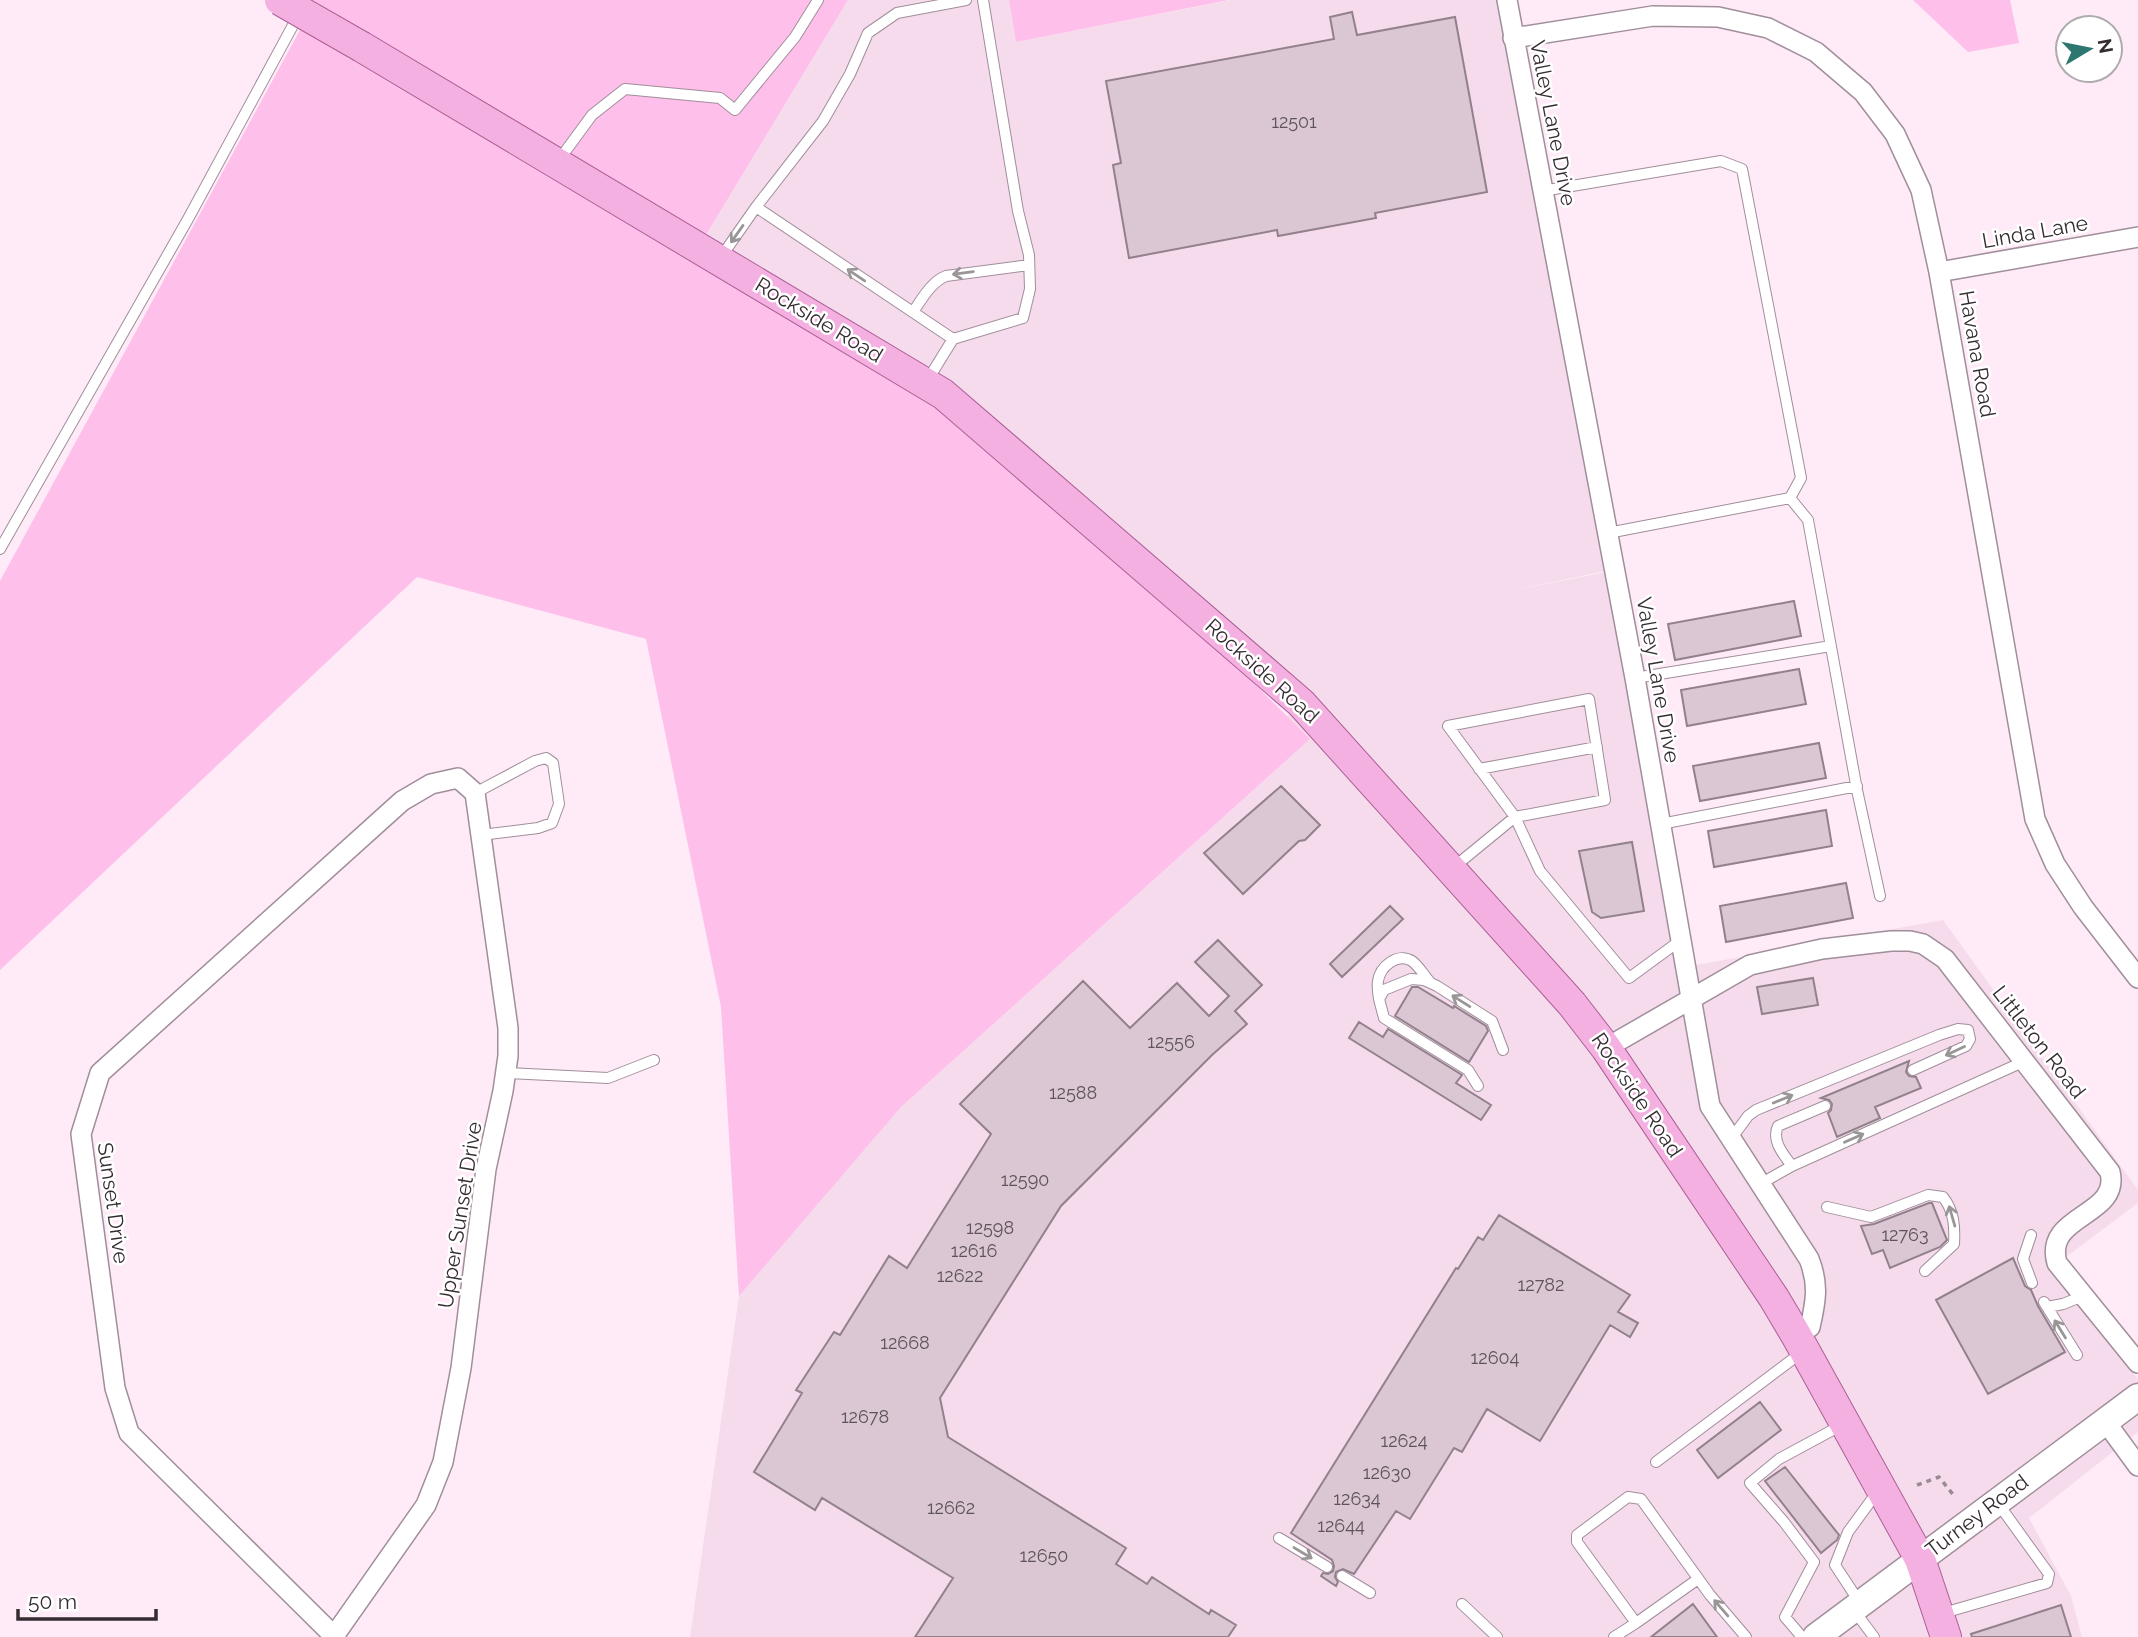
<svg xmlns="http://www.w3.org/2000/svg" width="2138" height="1637" viewBox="0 0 2138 1637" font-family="Raleway,sans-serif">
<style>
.built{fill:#f6dbed}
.green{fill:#febfea}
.building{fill:#dac7d3;stroke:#92818c;stroke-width:2}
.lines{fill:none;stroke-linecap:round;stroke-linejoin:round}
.lane-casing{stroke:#a08e9a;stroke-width:12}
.street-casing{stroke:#a08e9a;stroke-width:22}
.secondary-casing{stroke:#a08e9a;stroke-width:29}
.primary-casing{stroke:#ac5f96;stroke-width:32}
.path{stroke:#998b94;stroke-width:3.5;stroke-dasharray:5 5;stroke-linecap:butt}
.lane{stroke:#fff;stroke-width:10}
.street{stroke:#fff;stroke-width:19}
.secondary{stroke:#fff;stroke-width:26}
.primary{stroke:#f4b0e0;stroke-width:30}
.primary-bridge-casing{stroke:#ac5f96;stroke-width:32;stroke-linecap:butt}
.primary-bridge{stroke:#f4b0e0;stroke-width:30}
.oneway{stroke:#9a9698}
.labels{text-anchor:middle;stroke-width:5;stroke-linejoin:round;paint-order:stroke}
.number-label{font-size:18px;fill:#5e535a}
.street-label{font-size:21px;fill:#342c31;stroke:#fff}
</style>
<rect width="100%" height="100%" fill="#feebf7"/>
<path class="built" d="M848,0H1009L1016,42L1231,0H1507L1615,569L1505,592L1622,569L1696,965L1943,920L2138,1190V1203L2050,1269L2138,1379V1432L2029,1518L2071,1596L2082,1637H690L739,1296L901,1107L1310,739L1286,717L1300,703L698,248Z"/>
<path class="green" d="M288,0H848L698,248L943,394L1100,530L1310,739L901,1107L739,1296L721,1007L646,639L417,577L0,970V581L306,19Z
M1009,0H1229L1016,42Z
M1913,0H2010L2019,43L1968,52Z"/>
<path class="building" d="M1352,12L1357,35L1455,17L1487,192L1375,213L1376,218L1278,236L1277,230L1129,258L1113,165L1121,163L1106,81L1334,39L1330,17Z
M1794,601L1801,636L1675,660L1668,624Z
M1799,669L1806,704L1687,726L1681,690Z
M1819,743L1826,778L1700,801L1693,766Z
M1281,786L1320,825L1305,840L1299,841L1243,894L1204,853Z
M1826,810L1832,846L1714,867L1708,831Z
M1632,842L1644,911L1601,918L1592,912L1579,851Z
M1846,883L1853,918L1726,942L1720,906Z
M1390,906L1403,919L1342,977L1330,964Z
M1218,940L1262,985L1235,1011L1247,1024L1212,1055L1061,1206L940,1398L948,1437L1126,1548L1116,1564L1147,1584L1152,1577L1209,1614L1211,1610L1236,1625L1228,1637H915L953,1578L822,1498L815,1510L754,1472L802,1393L796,1390L834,1332L840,1335L889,1256L907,1268L991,1134L960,1104L1083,981L1130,1028L1177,983L1209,1016L1229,996L1195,962Z
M1813,978L1818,1005L1762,1014L1757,987Z
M1412,987H1418L1453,1008L1454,1006L1486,1026L1488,1031L1469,1062L1395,1016Z
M1359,1022L1383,1037L1388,1029L1462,1075L1456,1083L1491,1105L1481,1120L1349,1038Z
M1909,1061L1906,1072L1909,1076L1916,1077L1921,1088L1875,1107L1880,1118L1837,1137L1828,1113L1831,1110L1832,1104L1829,1100L1821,1098Z
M1929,1203H1932L1947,1240L1940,1247L1890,1268L1883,1250L1872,1254L1861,1226L1874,1224Z
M1499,1215L1630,1295L1618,1312L1638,1323L1630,1337L1610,1325L1540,1441L1487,1409L1462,1452L1454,1448L1410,1519L1396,1511L1354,1574L1343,1569L1336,1572L1335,1577L1338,1582L1336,1586L1321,1576L1323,1573L1328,1574L1333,1571L1334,1566L1332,1560L1291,1533L1456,1268L1458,1269L1478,1237L1483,1240Z
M2013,1258L2025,1286L2031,1290L2038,1306L2065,1352L1988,1394L1936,1300Z
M1760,1402L1781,1430L1718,1478L1697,1450Z
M1785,1467L1839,1535L1837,1540L1821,1553L1765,1481Z
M1693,1604L1717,1637H1651Z
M2061,1605L2071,1637H1972L1971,1634Z"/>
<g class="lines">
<g class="lane-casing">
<path id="lane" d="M559,160L592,115L625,89L720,98L735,110L795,37L818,0
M1542,191L1721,161L1742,169L1801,478L1790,498L1608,533
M756,207L953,339L927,381
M721,257L756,207L823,121L850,74L868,33L897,13L966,0
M913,312C922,299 931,282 946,276L1029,265
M953,339L1023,318L1030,289L1029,255L1018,211L983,0
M1790,498L1808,520L1857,790L1880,896
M0,549L188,219L298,16
M1635,678L1831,646
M1479,769L1597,747
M475,793L535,761L546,758L553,763L559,804L552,823L538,828L481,835
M1661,824L1857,786
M1454,867L1515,817L1605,800L1589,699L1448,726L1515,817L1540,871L1629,978L1681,940
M1379,999C1378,993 1377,987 1378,981C1380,967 1397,952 1412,961C1419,966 1425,977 1431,983
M506,1073L608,1078L654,1060
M1478,1086L1468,1070L1384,1018L1379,999L1384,990L1411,979L1424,980L1437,986L1492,1021L1503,1050
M1731,1139L1748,1116L1756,1110L1939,1035L1958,1029L1968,1030L1970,1039L1966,1046L1913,1070
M1792,1166C1784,1155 1771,1141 1778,1126L1825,1106
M1760,1184L1792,1166L2025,1061
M1827,1207L1871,1217L1928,1195L1943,1197C1954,1211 1955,1226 1954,1244L1925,1271
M2031,1235L2023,1259L2032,1283
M2044,1302L2077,1355
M2047,1307L2063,1304L2083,1296
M1656,1462L1801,1353
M1279,1538L1327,1567
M1342,1576L1370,1593
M1860,1603L1835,1565L1848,1532L1878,1491
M1462,1604L1497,1637
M1853,1609L1874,1637
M1940,1614L2047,1583L2049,1574L1997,1502
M1636,1623L1698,1579
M1614,1637L1636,1623L1577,1542V1535L1628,1497L1641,1499L1710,1595L1746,1637
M1802,1637L1785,1617L1814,1562L1784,1522L1750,1483L1779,1459L1842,1425"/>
</g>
<g class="street-casing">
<path id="street" d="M1507,0L1635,678L1710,1106L1809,1259C1819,1284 1816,1301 1810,1327L1796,1335
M1513,38L1653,16L1718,17L1768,28L1816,52L1863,92L1895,134L1921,190L1939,272L2035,819L2055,864L2083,907L2138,978
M1939,272L2138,237
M1606,1048L1750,965L1822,949L1891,941H1910L1923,944L1945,959L2110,1172C2121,1217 2043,1214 2057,1263L2138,1363
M2105,1421L2138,1466
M334,1636L426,1505L443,1462L461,1368L486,1169L503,1091L508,1056V1028L475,793L458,778L431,784L402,801L100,1073L81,1134L115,1388L129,1433L334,1636L336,1637"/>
</g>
<g class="secondary-casing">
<path id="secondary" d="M1816,1637L2138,1397"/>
</g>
<g class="primary-casing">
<path id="primary" d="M362,47L943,394L1301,703L1572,1004L1606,1048L1774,1298L1796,1335L1920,1559L1946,1637"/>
</g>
<path class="path" d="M1917,1485L1939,1477L1955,1497"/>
<use href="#lane" class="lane"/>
<use href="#street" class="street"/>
<use href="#secondary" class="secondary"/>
<use href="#primary" class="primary"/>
<g class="primary-bridge-casing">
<path id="primary-bridge" d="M280,0L362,47"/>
</g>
<use href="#primary-bridge" class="primary-bridge"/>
</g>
<defs><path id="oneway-shaft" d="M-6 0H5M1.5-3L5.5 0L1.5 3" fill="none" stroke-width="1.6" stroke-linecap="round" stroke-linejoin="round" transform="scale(1.75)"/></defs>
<g class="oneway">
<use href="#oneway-shaft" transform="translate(737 234) rotate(125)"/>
<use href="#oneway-shaft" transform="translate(963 273) rotate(172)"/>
<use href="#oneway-shaft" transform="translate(856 275) rotate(-146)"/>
<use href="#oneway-shaft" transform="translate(1461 1001) rotate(-148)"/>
<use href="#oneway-shaft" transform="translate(1955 1051) rotate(155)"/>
<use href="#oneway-shaft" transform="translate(1783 1099) rotate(-22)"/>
<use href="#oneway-shaft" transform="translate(1854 1138) rotate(-24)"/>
<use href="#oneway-shaft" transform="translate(1952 1216) rotate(-106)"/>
<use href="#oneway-shaft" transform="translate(2060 1329) rotate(-122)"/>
<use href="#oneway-shaft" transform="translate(1303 1553) rotate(31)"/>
<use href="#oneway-shaft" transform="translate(1721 1608) rotate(-131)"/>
</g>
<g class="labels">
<g class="number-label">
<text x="1294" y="128">12501</text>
<text x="1171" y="1048">12556</text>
<text x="1073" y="1099">12588</text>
<text x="1025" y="1186">12590</text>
<text x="990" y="1234">12598</text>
<text x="1905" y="1241">12763</text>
<text x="974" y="1257">12616</text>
<text x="960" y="1282">12622</text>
<text x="1541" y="1291">12782</text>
<text x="905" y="1349">12668</text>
<text x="1495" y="1364">12604</text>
<text x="865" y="1423">12678</text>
<text x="1404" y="1447">12624</text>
<text x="1387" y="1479">12630</text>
<text x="1357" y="1505">12634</text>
<text x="951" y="1514">12662</text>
<text x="1341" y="1532">12644</text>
<text x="1044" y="1562">12650</text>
</g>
<g class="street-label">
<text transform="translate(1553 123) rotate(79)" y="7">Valley Lane Drive</text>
<text transform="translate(2035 232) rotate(-10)" y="7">Linda Lane</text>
<text transform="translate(819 320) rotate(31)" y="7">Rockside Road</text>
<text transform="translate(1977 354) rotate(80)" y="7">Havana Road</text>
<text transform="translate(1262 671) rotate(42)" y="7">Rockside Road</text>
<text transform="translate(1658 680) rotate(80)" y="7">Valley Lane Drive</text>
<text transform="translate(2039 1042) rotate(52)" y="7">Littleton Road</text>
<text transform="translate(1637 1095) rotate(56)" y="7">Rockside Road</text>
<text transform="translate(113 1203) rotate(82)" y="7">Sunset Drive</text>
<text transform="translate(460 1215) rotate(-81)" y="7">Upper Sunset Drive</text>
<text transform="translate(1977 1516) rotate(-37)" y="7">Turney Road</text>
</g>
</g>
<g transform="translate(2089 49) rotate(80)"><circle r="33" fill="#ffffff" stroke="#aeabad" stroke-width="2"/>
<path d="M0-5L12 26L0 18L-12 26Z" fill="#2e7771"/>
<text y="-10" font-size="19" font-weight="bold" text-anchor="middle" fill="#342c31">N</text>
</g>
<path d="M18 1609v10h138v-10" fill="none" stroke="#342c31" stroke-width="3.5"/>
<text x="28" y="1609" font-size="21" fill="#342c31" stroke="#ffffff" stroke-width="5" paint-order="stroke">50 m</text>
</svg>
